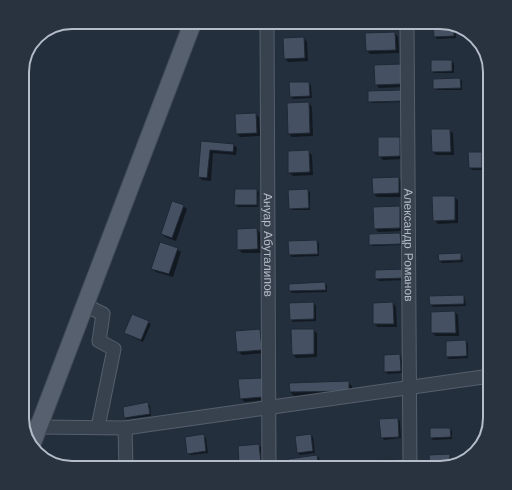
<svg xmlns="http://www.w3.org/2000/svg" width="512" height="490" viewBox="0 0 512 490" font-family="'Work Sans',sans-serif">
<style>
.shadow{fill:#0007}
.building{fill:#455162;stroke:#1f2835}
.lines{fill:none;stroke-linecap:round;stroke-linejoin:round}
.minor-casing{stroke:#565f6c;stroke-width:15}
.major-casing{stroke:#414a57;stroke-width:19}
.minor{stroke:#38414e;stroke-width:13}
.major{stroke:#56606e;stroke-width:17}
.labels{text-anchor:middle;stroke-width:3;stroke-linejoin:round;paint-order:stroke}
.street-label{font-size:12px;fill:#b4bcc9;stroke:#1d2633}
.rim{fill:none;stroke:#b4bcc9;stroke-width:2}
</style>
<rect width="100%" height="100%" fill="#242f3e"/>
<path class="shadow" d="M443,22L455,28L456,38L437,39L435,37Z
M395,33L398,37L399,53L370,54L367,51Z
M304,38L307,42L308,61L288,62L285,59Z
M452,61L454,63V73H434L432,71Z
M400,65L404,87L379,88L376,84Z
M460,79L462,81V90H436L434,88Z
M309,83L311,85L312,98L293,99L291,97Z
M402,91L405,102L372,103L369,101Z
M309,103L312,107L313,136L292,137L289,134Z
M255,114L259,117L260,136L240,137L237,134Z
M449,130L453,133L454,155H436L433,152Z
M400,138L403,141V159L383,160L379,156Z
M202,142L234,145L237,148L236,155L213,153L211,181L202,180L199,177Z
M308,151L312,155L313,175L293,176L289,172Z
M481,153L483,155L484,170H472L470,168Z
M399,178L402,181V197H377L374,194L373,179Z
M257,190L259,192L258,207H238L235,205Z
M308,190L310,192V210H292L290,208Z
M454,197L458,200V223L438,224L434,220Z
M183,206L187,209L176,241L165,237L162,234Z
M399,207L403,210V231L378,232L375,228Z
M257,229L260,233L261,253H242L238,249Z
M400,234L402,236V245L372,246L370,244Z
M317,241L319,243V256L292,257L290,255Z
M177,249L181,252L173,277L156,272L152,269Z
M460,254L462,256L463,262L442,263L440,261Z
M404,270L407,280L379,281L376,279V271Z
M325,283L327,286V292L292,293L290,291V285Z
M463,296L465,298L466,306L433,307L431,305Z
M314,303L316,306V321L293,322L291,319Z
M393,303L396,307L397,327H378L374,324Z
M455,312L458,315L459,336H436L432,333Z
M132,315L151,324L143,342L125,333Z
M259,330L263,333L265,353L242,355L238,351Z
M313,330L317,333V357L296,358L293,355Z
M466,341L468,343V358L449,359L447,357Z
M400,355L402,357V373L388,374L385,372Z
M262,379L265,382L266,400L244,402L241,398Z
M348,382L352,386V394L294,396L290,392V384Z
M148,403L150,406L151,416L127,419L125,417Z
M398,419L400,421L401,438L384,440L382,437Z
M450,429L452,431V439L433,440L431,438Z
M203,435L206,438L208,453L191,455L188,453Z
M311,435L313,437L315,453L300,455L298,453Z
M259,445L261,447L262,465L242,466L240,464Z
M449,455L451,457L452,464L440,468H431Z
M317,456L319,458L320,464L292,467L290,465Z"/>
<path class="building" d="M433,22H443L454,27V36L434,37Z
M395,32L396,50L366,51L365,33Z
M304,37L305,58L284,59L283,38Z
M431,60H452V71L431,72Z
M401,64V84L375,85L374,65Z
M460,78L461,88L433,89V79Z
M289,82H309L310,96L290,97Z
M403,90V101L368,102V91Z
M309,102L310,133L288,134L287,103Z
M256,113L257,133L236,134L235,114Z
M431,129H450L451,152H432Z
M378,137H400V156L378,157Z
M201,141L234,144L233,152L210,150L207,178L198,177Z
M309,150L310,172L288,173V151Z
M468,152H482V168H469Z
M399,177V193L373,194L372,178Z
M235,189H257V205H234Z
M308,189L309,208L289,209L288,190Z
M432,196H455V220L433,221Z
M172,201L184,205L172,238L161,234Z
M400,206V228L374,229L373,207Z
M257,228L258,249L237,250V229Z
M400,233L401,244L369,245V234Z
M317,240L318,254L289,255L288,241Z
M160,242L178,248L169,274L151,269Z
M461,253V260L439,261L438,254Z
M405,269V278L375,279V270Z
M325,282L326,290L289,291V284Z
M464,295V304L430,305L429,296Z
M314,302V319L290,320L289,303Z
M393,302L394,324H373V303Z
M455,311L456,333H431V312Z
M132,314L149,321L141,340L124,333Z
M260,329L262,350L237,352L235,331Z
M291,329H314V354L292,355Z
M466,340L467,356L446,357V341Z
M400,354L401,371L384,372V355Z
M262,378L263,397L240,399L238,379Z
M349,381V391L290,392L289,383Z
M148,402L150,414L124,418L123,407Z
M398,418L399,437L381,438L379,419Z
M430,428H450L451,437L430,438Z
M204,434L206,451L187,454L185,437Z
M311,434L313,451L297,453L295,436Z
M259,444L261,463L239,465L238,446Z
M450,454V464L440,468H430L429,455Z
M317,455L318,462L289,466L288,459Z
M403,459L404,468H377L376,460Z"/>
<g class="lines">
<g class="minor-casing">
<g id="minor">
<path id="s1" d="M267,22L269,468"/>
<path id="s2" d="M407,22L410,468"/>
<path d="M85,305L103,314L99,341L114,349L98,427"/>
<path d="M38,427L125,428L490,376"/>
<path d="M125,428L126,468"/>
</g>
</g>
<g class="major-casing">
<path id="major" d="M32,444L193,22"/>
</g>
<use href="#minor" class="minor"/>
<use href="#major" class="major"/>
</g>
<g class="labels">
<g class="street-label">
<text dy="4" stroke="none"><textPath href="#s1" startOffset="223">Ануар Абуталипов</textPath></text>
<text dy="4" stroke="none"><textPath href="#s2" startOffset="223">Александр Романов</textPath></text>
</g>
</g>
<path d="M0 0H512V490H0ZM72 29H440A43 43 0 0 1 483 72V418A43 43 0 0 1 440 461H72A43 43 0 0 1 29 418V72A43 43 0 0 1 72 29Z" fill="#29323f" fill-rule="evenodd"/>
<path class="rim" d="M72 29H440A43 43 0 0 1 483 72V418A43 43 0 0 1 440 461H72A43 43 0 0 1 29 418V72A43 43 0 0 1 72 29Z"/>
</svg>
